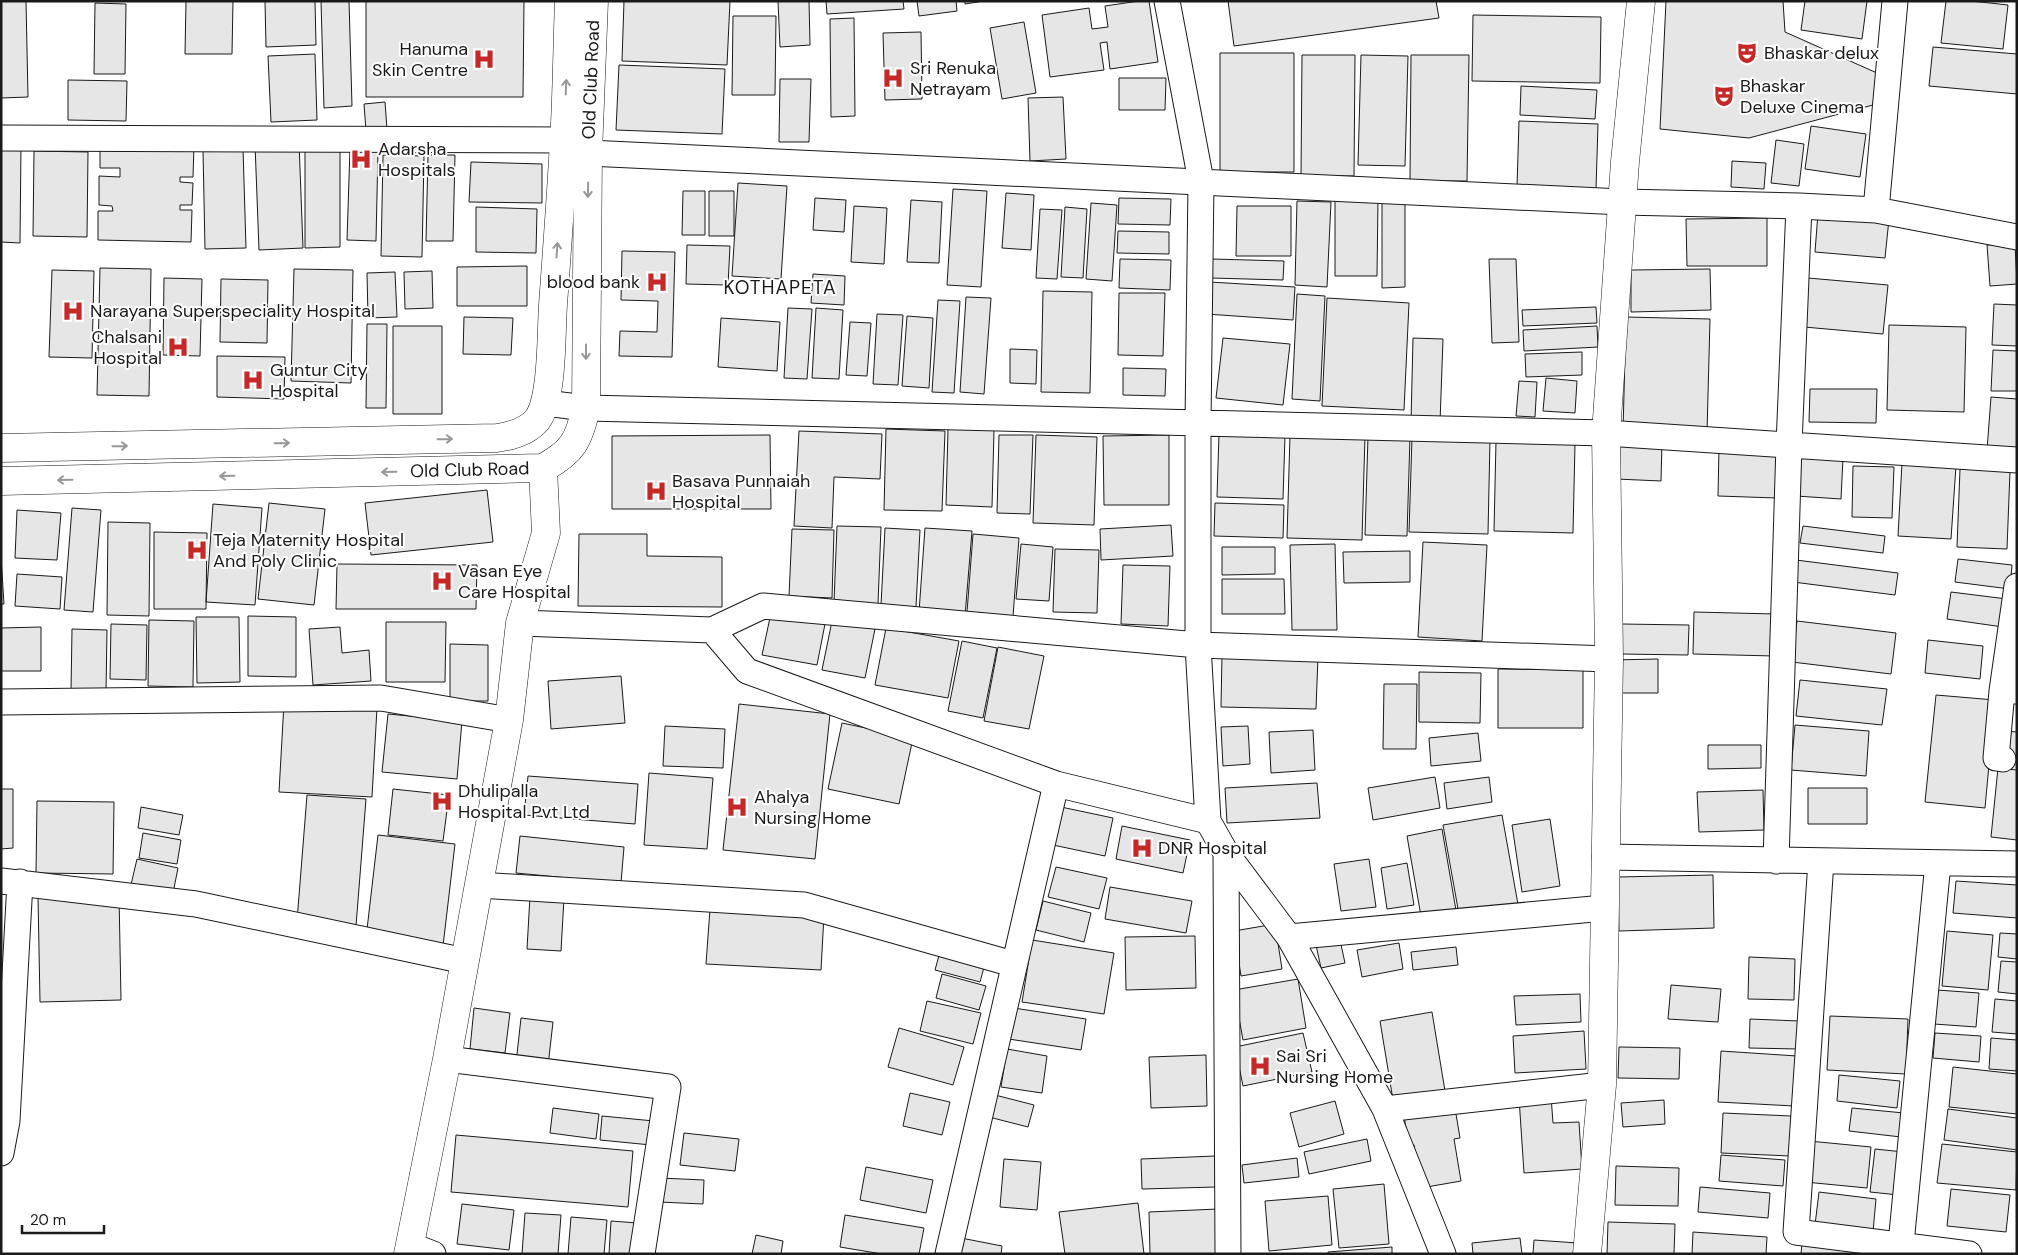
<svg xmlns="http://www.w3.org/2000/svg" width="2018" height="1255" viewBox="0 0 2018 1255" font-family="'DM Sans',sans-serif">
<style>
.building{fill:#e6e6e6;stroke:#1a1a1a}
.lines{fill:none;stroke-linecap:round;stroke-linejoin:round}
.minor-casing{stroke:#1a1a1a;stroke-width:27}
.tertiary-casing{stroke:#1a1a1a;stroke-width:29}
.secondary-casing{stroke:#1a1a1a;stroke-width:29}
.minor{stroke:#fff;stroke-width:25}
.tertiary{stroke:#fff;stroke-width:28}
.secondary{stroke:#fff;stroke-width:28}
.oneway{stroke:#989898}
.labels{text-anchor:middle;stroke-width:4;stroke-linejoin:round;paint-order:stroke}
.poi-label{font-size:18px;fill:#1a1a1a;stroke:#fff;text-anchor:start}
.street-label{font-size:18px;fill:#1a1a1a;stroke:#fff}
.neighbourhood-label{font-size:19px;letter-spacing:1px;fill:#1a1a1a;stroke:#fff}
</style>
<rect width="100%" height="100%" fill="#fff"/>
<path class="building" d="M1,1H26L28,97L1,98Z
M186,1H233L232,54H185Z
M265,1H315L316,45L266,47Z
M321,1H349L352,106L324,108Z
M366,1H524L523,97H366Z
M624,1H730L727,65L622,61Z
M778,1H809L810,45L780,47Z
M826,1H903L904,9L827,14Z
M917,1H956L957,11L919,16Z
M965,1H984L965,4Z
M1139,1H1149L1158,62L1110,69L1107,42L1100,43L1104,70L1050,77L1042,15L1089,8L1092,29L1108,27L1105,6Z
M1228,1H1436L1439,18L1234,46Z
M1666,1H1783L1785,32L1877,73L1873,105L1749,138L1660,129Z
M1805,1H1867L1862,39L1801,30Z
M1946,1H1971L2008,5L2003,49L1941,43Z
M95,3L126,4L125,74H94Z
M1473,15L1601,17L1600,83L1472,81Z
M733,16H776L775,95H732Z
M854,18L855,116L831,117L830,19Z
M1024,22L1036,93L1002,99L990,28Z
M921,32L922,99L885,100L883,33Z
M1933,47L2017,54V94L1929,86Z
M1220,53H1294V172H1220Z
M315,54L317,120L271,122L268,56Z
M1302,55H1355L1354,176H1301Z
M1361,55L1408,56L1405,166L1358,165Z
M1411,55H1469L1467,181H1410Z
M619,65L725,69L722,134L616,130Z
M1119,78H1166L1165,110H1119Z
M780,79H811L809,142H779Z
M68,80L127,81L126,121L68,120Z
M1521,86L1597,90L1595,119L1520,115Z
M1063,97L1066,159L1030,161L1028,98Z
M385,102L387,129L366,131L364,104Z
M1519,121L1598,124L1596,189L1517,187Z
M1811,126L1866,134L1860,177L1805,169Z
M1776,140L1804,144L1799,186L1771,183Z
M299,142L303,248L259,250L255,144Z
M1,144H21L20,243L1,242Z
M100,144L194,146L193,177H180V182L193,183L192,205H180V210H192L191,242L98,240V211H113L112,206L99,205V176L120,177V168H100Z
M243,148L246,248L205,249L203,150Z
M350,148L378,149L376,241L347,240Z
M305,150H340V247L305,248Z
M34,151L88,152L87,237L33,236Z
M383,155L424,156L422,257L381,256Z
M428,155H455L453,241H426Z
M1732,161L1766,163L1764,189L1731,187Z
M471,162L542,164V203L469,202Z
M738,183L787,186L781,279L732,276Z
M953,189L987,191L981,287L947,285Z
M683,191H705V235H682Z
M709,191H734V236H709Z
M1006,193L1034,195L1031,250L1002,248Z
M815,198L846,200L844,232L813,230Z
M1119,198L1171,199L1170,225L1118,224Z
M1335,199L1378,200L1377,276H1335Z
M911,200L942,202L939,263L907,262Z
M1297,201L1331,202L1327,287L1295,285Z
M1382,201H1405V287L1382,288Z
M1091,203L1117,205L1112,281L1086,279Z
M854,206L887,208L884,264L851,262Z
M1237,206H1291V256H1236Z
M476,207L537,209L536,253L476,252Z
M1065,207L1087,209L1083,278L1061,277Z
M1040,209L1062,210L1057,279L1036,278Z
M1818,213L1889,219L1885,258L1815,252Z
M1767,218V266H1687L1686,219Z
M1118,231L1169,232V254L1117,253Z
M2015,244L2017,284L1990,286L1987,245Z
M687,245L730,246L728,285L686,284Z
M622,251L675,252L672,357L619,356L620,331L657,332L658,301L621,300Z
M1120,259L1171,260L1170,290L1119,288Z
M1212,259L1284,261L1283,280L1211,278Z
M1489,259H1516L1519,342L1492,343Z
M527,266V306H457V267Z
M100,268L151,269L149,396L97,395Z
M294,269L353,270L351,383L291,381Z
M1710,269L1711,310L1631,312V270Z
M52,270L94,271L92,358L49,357Z
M432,271L433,308L405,309L404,272Z
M395,272L397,317L368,318L367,273Z
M813,274L845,276L844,305L811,303Z
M164,278L202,279L200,356L163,355Z
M1808,278L1888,285L1883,334L1804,327Z
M221,279L268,280L267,343L220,342Z
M1209,282L1295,287L1293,320L1206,314Z
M1043,291L1092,292L1090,393L1041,392Z
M1119,293H1165L1163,356L1118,355Z
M1297,294L1325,296L1320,401L1292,399Z
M966,297L991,298L984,394L960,392Z
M1327,298L1409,303L1404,410L1322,406Z
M938,300L960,301L954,393L932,392Z
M1994,304L2017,305V346L1992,345Z
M1596,307L1597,323L1523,326L1522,310Z
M788,308L812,309L807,379L784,378Z
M816,308L843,310L839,379L812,378Z
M877,314L903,315L898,385L873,384Z
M907,316L933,318L929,388L902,386Z
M464,317L513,318L511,355L463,354Z
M1626,317L1710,319L1707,433L1623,431Z
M721,318L780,322L777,371L718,367Z
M850,322L871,323L867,376L846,375Z
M367,324H387L386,408H366Z
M1889,325L1966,327L1964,412L1887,410Z
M393,326H442V414H393Z
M1597,326L1598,347L1524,351L1523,330Z
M1223,338L1290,344L1283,405L1216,398Z
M1413,338L1443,339L1440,423L1411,422Z
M1010,349L1037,350L1036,384L1010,383Z
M1993,350L2017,351V391H1991Z
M1582,352V375L1526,377L1525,354Z
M217,356L285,357L284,399L217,397Z
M1123,368L1166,369L1165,396L1123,395Z
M1546,378L1577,381L1575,413L1543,411Z
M1519,381L1537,382L1535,417L1516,416Z
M1810,389H1877L1876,423L1809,422Z
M1991,397L2017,399V451L1987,450Z
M886,429L945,431L942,511L884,510Z
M948,429L994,430L992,507L946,505Z
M799,431L882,434L880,479L834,477L832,528L794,526Z
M1219,433L1285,435L1283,499L1217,497Z
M770,435L771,509H612V436Z
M999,435H1033L1030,514L997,513Z
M1036,435L1097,437L1094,525L1033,523Z
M1169,435V505H1104L1103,436Z
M1290,435L1365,436L1362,540L1287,538Z
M1368,436L1410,437L1407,536L1365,535Z
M1412,437L1490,439L1488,534L1409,532Z
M1496,441L1575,444L1573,533L1494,531Z
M1617,441L1662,442L1661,481L1616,479Z
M1719,447L1779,448L1777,498L1718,496Z
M1798,456L1843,458L1841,499L1796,496Z
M1902,463L1956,466L1951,539L1898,536Z
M1853,466L1894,467L1892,518L1852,517Z
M1960,469L2010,471L2007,549L1957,547Z
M487,490L493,542L371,555L365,503Z
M269,503L325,509L314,605L258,599Z
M1215,503L1284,505L1283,538L1214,536Z
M213,504L262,508L255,605L206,602Z
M72,508L101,510L93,612L64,610Z
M17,510L61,513L57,560L15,558Z
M108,522L150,523L149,616L107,615Z
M1171,525L1173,556L1101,560L1100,529Z
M837,526L881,527L878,604L834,602Z
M1803,526L1885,536L1883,553L1800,543Z
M885,528L920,530L916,607L881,605Z
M925,528L972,531L965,616L919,612Z
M792,529L834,530L832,598L789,596Z
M154,532L207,533L206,609H154Z
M579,534H647V556L722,557V607L578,606Z
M973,534L1019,538L1013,616L967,612Z
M1423,542L1487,545L1482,641L1418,637Z
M1021,544L1053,547L1049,601L1016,599Z
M1335,544L1337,630H1292L1290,545Z
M1222,547H1275V574L1222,575Z
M1055,549L1099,550L1097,613L1053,612Z
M1410,551V582L1344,583L1343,552Z
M1,557L4,604H1Z
M1958,559L2012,565L2010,589L1955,582Z
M1796,560L1898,573L1895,595L1793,582Z
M337,564L477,565L476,609H336Z
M1123,565L1170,566L1168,626L1121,624Z
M17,574L62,577L60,609L15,606Z
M1222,579H1284L1285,614H1222Z
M1951,592L2007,599L2003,627L1947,619Z
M1694,612L1775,614L1774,656L1693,654Z
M771,613L825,624L817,665L762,655Z
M248,616L296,617V677L248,676Z
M196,617H239L240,682L197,683Z
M149,620L194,621L193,687L148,686Z
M832,621L875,629L865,678L822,670Z
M1797,621L1896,633L1891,674L1792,662Z
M386,622H446L445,682H386Z
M111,624L147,625L146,680L110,679Z
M1622,624L1689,625L1688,655L1621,654Z
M41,627V671H1V628Z
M340,627L342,653L369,650L371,681L313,685L309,629Z
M886,628L959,641L948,698L875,685Z
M72,629L107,630L106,692H71Z
M1928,640L1983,646L1980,679L1925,673Z
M962,641L997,648L983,718L948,711Z
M450,644L488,645V701H450Z
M998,647L1044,656L1029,729L984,721Z
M1222,654L1318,656L1316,709L1221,707Z
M1658,659V693H1612L1611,660Z
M1498,669L1583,670V728H1498Z
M1419,672L1481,673L1480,723L1419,722Z
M621,676L625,723L551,729L548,681Z
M1800,680L1887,689L1882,725L1796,716Z
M1384,684H1417L1416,749H1383Z
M1936,695L1995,700L1985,808L1925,802Z
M284,703L377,708L372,797L279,792Z
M739,704L830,714L815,859L723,850Z
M388,714L462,721L457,779L382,772Z
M842,723L913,738L899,804L828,789Z
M1795,725L1869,731L1866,776L1791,770Z
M665,726L725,729L723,768L663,766Z
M1248,726L1250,764L1223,766L1221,727Z
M1313,730L1315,770L1271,773L1269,732Z
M2006,731L2017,732V760L2003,759Z
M1478,733L1481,761L1431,766L1429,738Z
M1708,745H1761V768L1708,769Z
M1998,768L2017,770V840L1991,837Z
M649,773L713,778L707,849L644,845Z
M528,776L638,784L635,824L524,815Z
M1435,777L1440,808L1373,820L1368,788Z
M1489,777L1492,802L1447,809L1444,783Z
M1317,783L1320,818L1227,823L1225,788Z
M1808,788H1867V824H1808Z
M1,789H13V848L1,849Z
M393,789L449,795L443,841L388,835Z
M1763,790L1764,830L1699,832L1697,792Z
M307,795L366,799L356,926L297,921Z
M37,801L114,802L113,874L36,873Z
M141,807L183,815L179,835L138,828Z
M1061,807L1113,818L1105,856L1053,845Z
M1502,815L1519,910L1460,920L1443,825Z
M1550,819L1560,886L1522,892L1512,825Z
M1122,826L1190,840L1183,873L1116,859Z
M1442,829L1457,916L1422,922L1407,836Z
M143,833L181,840L177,864L139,858Z
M378,835L455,844L443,946L366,938Z
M520,836L624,847L621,883L516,873Z
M137,859L178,868L172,898L130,889Z
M1369,859L1376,907L1341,911L1334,864Z
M1407,863L1414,905L1387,909L1381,868Z
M1056,867L1107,878L1099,909L1048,897Z
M1713,875L1714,928L1619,931L1618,877Z
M1956,881L2017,885V918L1953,913Z
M1110,887L1192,901L1186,933L1105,919Z
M119,895L121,1000L40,1002L38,897Z
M530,896L564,898L561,951L527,949Z
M1043,901L1091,913L1084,942L1036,930Z
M710,909L824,915L821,970L706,964Z
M1275,924L1282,969L1241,976L1234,931Z
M1947,931L1993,935L1988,990L1942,986Z
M2000,933L2017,934V959L1998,957Z
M1195,936L1196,988L1126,990L1125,937Z
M1032,940L1114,953L1104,1014L1022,1002Z
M1340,940L1345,963L1321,968L1316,945Z
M1399,943L1403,969L1362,977L1357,950Z
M1456,947L1458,965L1413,970L1411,952Z
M941,948L986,960L980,982L935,970Z
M1749,957L1795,959L1794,1000L1748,999Z
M2001,961L2017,962V994L1998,992Z
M942,974L986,986L979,1010L936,998Z
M1298,979L1306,1028L1243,1040L1234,990Z
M1671,985L1721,989L1718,1022L1668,1019Z
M1937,990L1979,993L1976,1027L1934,1024Z
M1580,994L1581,1022L1516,1025L1514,996Z
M1995,999L2017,1001V1034L1992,1032Z
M927,1001L981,1013L973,1044L920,1031Z
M1007,1007L1086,1019L1081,1050L1002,1038Z
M474,1008L510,1013L505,1053L470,1049Z
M1432,1012L1445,1091L1393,1100L1380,1021Z
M1830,1016L1908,1019L1906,1074L1827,1070Z
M521,1018L553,1022L548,1066L516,1063Z
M1750,1019L1799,1021L1798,1049L1749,1048Z
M899,1028L964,1047L953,1085L888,1067Z
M1584,1031L1586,1069L1515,1073L1513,1036Z
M1303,1033L1312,1072L1243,1086L1235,1047Z
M1935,1033L1981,1036L1979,1062L1933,1058Z
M1991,1038L2017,1040V1071L1989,1069Z
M1619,1047L1680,1048L1679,1079L1618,1078Z
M1007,1049L1047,1056L1042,1093L1001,1087Z
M1721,1051L1797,1056L1794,1106L1718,1102Z
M1206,1055L1207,1106L1151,1108L1149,1057Z
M1953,1067L2017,1074V1114L1949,1107Z
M1839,1075L1900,1081L1897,1108L1837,1101Z
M910,1093L950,1102L942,1135L903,1126Z
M995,1095L1034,1105L1028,1127L989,1117Z
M1551,1096L1553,1123L1579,1122L1582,1169L1524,1173L1519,1098Z
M1664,1100L1665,1124L1623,1127L1621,1103Z
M1335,1101L1344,1134L1299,1147L1290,1113Z
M1454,1102L1460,1138L1454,1139L1461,1181L1421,1188L1414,1145L1409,1146L1403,1110Z
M553,1108L599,1114L596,1139L550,1133Z
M1852,1108L1904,1113L1901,1137L1849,1131Z
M1948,1109L2017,1118V1150L1944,1140Z
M1723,1113L1791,1116L1790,1156L1721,1153Z
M602,1116L654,1121L651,1145L600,1140Z
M684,1133L739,1139L735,1171L680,1165Z
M456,1135L633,1151L628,1207L451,1192Z
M1367,1139L1371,1161L1309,1174L1304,1152Z
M1809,1141L1871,1147L1867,1188L1805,1182Z
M1942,1144L2017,1152L2016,1190L1937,1183Z
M1875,1149L1904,1152L1899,1195L1870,1192Z
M1721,1155L1785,1160L1783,1186L1719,1181Z
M1215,1156L1216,1187L1142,1189L1141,1159Z
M1297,1158L1299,1177L1244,1183L1242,1165Z
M1004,1159L1041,1162L1037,1210L1000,1207Z
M1616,1166L1679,1168L1678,1206L1615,1205Z
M866,1167L933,1180L926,1213L860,1200Z
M660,1178L704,1180L703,1204L659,1202Z
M1384,1184L1389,1244L1339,1248L1333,1189Z
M1700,1187L1770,1193L1768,1218L1698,1212Z
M1951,1189L2010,1195L2006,1232L1947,1226Z
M1819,1192L1876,1199L1873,1232L1815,1225Z
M1328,1196L1332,1245L1269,1251L1265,1201Z
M1138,1203L1144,1254H1065L1059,1212Z
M462,1204L514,1210L509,1250L457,1244Z
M1218,1209L1219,1254H1150L1149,1212Z
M525,1213L561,1215L558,1254H522Z
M845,1215L924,1228L919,1254H882L840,1247Z
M571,1217L607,1220L604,1254H568Z
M611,1221L638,1223L636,1254H609Z
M1608,1222L1675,1224L1674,1254H1607Z
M1693,1232L1767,1237L1766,1254H1692Z
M756,1235L783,1241L781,1254H752Z
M961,1238L1002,1246L1001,1254H958Z
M1520,1238L1522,1254H1473L1472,1243Z
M1534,1240L1578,1243L1577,1254H1533Z
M1802,1243L1892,1254H1801Z
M1392,1247V1254H1328V1252Z"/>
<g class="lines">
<g class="minor-casing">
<path id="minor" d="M1167,1L1201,181L1198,424V645L1208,821L1226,853L1289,937L1385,1109L1443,1254
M1,138L565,140
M588,153L1622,202L1799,206L1876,210L2017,237
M1876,210L1895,1
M545,403L586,408L1606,433L2017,460
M2017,586L2002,691H2017
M520,623L712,630L763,606L1198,645L1609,659
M712,630L747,671L1056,784
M2002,691L1996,758L2003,759
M1,702L381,698L509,720
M1226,853L1228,1254
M1605,857L2017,864
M1776,861L1789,445L1799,206
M1821,861L1796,1232L1969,1254
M1,881L196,904L465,961
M479,885L804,905L1013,964
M1289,937L1604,908
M447,1059L668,1087L642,1254
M1385,1109L1602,1085
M1,1153L7,1121L20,882
M410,1245L433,1254
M948,1254L1056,784L1208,821
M1900,1254L1938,863"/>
</g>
<g class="tertiary-casing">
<g id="tertiary">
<path d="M1,448L497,438C511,436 527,432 537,420C553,400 551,332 553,305C557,250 561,196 564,142C567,95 567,48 569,1"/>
<path id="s1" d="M1,481L543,468C573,452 579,440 586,408L588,153L594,1"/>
<path d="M1587,1254L1602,1085L1609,659L1606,433L1625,162L1641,1"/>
</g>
</g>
<g class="secondary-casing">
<path id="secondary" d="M408,1254L447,1059L509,720L520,623L546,533L543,468"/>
</g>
<use href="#minor" class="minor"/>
<use href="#tertiary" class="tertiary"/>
<use href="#secondary" class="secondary"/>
</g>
<defs><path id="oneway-shaft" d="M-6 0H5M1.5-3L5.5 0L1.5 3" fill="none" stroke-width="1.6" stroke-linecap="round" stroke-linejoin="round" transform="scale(1.25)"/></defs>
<g class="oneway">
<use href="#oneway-shaft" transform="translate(566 87) rotate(-88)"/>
<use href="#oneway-shaft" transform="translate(588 190) rotate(91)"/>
<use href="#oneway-shaft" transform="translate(557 250) rotate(-86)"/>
<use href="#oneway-shaft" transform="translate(586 352) rotate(90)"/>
<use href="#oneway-shaft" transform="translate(445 439) rotate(-1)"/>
<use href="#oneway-shaft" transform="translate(282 443) rotate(-1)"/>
<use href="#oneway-shaft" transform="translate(120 446) rotate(-1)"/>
<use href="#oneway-shaft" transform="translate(389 472) rotate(179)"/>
<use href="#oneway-shaft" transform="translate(227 476) rotate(179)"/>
<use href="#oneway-shaft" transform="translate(65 480) rotate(179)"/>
</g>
<defs>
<g id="theatre-bare" transform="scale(1.725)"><path d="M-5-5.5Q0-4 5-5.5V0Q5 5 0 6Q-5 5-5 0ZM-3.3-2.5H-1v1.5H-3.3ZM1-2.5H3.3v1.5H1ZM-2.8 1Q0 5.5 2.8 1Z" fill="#c62828" stroke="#fff" stroke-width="2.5" paint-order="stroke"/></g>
<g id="hospital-bare" transform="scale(1.725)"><path d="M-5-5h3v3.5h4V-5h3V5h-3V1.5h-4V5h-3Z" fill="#c62828" stroke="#fff" stroke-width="2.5" paint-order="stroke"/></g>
</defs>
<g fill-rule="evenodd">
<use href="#theatre-bare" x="1747" y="53"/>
<use href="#hospital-bare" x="484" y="59"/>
<use href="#hospital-bare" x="893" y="78"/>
<use href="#theatre-bare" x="1724" y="96"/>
<use href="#hospital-bare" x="361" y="159"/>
<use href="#hospital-bare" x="657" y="282"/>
<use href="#hospital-bare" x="73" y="311"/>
<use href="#hospital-bare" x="178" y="347"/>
<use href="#hospital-bare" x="253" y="380"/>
<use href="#hospital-bare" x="656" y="491"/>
<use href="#hospital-bare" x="197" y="550"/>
<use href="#hospital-bare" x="442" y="581"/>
<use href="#hospital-bare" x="442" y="801"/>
<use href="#hospital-bare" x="737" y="807"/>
<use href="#hospital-bare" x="1142" y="848"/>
<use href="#hospital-bare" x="1260" y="1066"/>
</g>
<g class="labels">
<g class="poi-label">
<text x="468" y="55" text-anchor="end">Hanuma<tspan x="468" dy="21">Skin Centre</tspan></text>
<text x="1764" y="59">Bhaskar delux</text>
<text x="910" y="74">Sri Renuka<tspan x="910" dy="21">Netrayam</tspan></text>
<text x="1740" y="92">Bhaskar<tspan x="1740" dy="21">Deluxe Cinema</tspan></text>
<text x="378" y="155">Adarsha<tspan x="378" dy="21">Hospitals</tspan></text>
<text x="640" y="288" text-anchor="end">blood bank</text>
<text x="90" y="317">Narayana Superspeciality Hospital</text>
<text x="162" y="343" text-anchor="end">Chalsani<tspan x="162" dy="21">Hospital</tspan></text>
<text x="270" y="376">Guntur City<tspan x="270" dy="21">Hospital</tspan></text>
<text x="672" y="487">Basava Punnaiah<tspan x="672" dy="21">Hospital</tspan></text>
<text x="213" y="546">Teja Maternity Hospital<tspan x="213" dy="21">And Poly Clinic</tspan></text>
<text x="458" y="577">Vasan Eye<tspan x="458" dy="21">Care Hospital</tspan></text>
<text x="458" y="797">Dhulipalla<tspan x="458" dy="21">Hospital Pvt Ltd</tspan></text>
<text x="754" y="803">Ahalya<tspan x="754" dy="21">Nursing Home</tspan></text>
<text x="1158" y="854">DNR Hospital</text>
<text x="1276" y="1062">Sai Sri<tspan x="1276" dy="21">Nursing Home</tspan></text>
</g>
<g class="street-label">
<text dy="6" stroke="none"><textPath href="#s1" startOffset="948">Old Club Road</textPath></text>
<text dy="6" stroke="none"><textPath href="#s1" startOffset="469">Old Club Road</textPath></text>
</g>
<g class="neighbourhood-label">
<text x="780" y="294">KOTHAPETA</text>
</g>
</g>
<rect width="2018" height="1255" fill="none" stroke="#1a1a1a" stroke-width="5"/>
<path d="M22 1225v8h82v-8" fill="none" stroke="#1a1a1a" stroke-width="2.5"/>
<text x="30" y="1225" font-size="15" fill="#1a1a1a" stroke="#ffffff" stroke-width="4" paint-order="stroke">20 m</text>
</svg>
